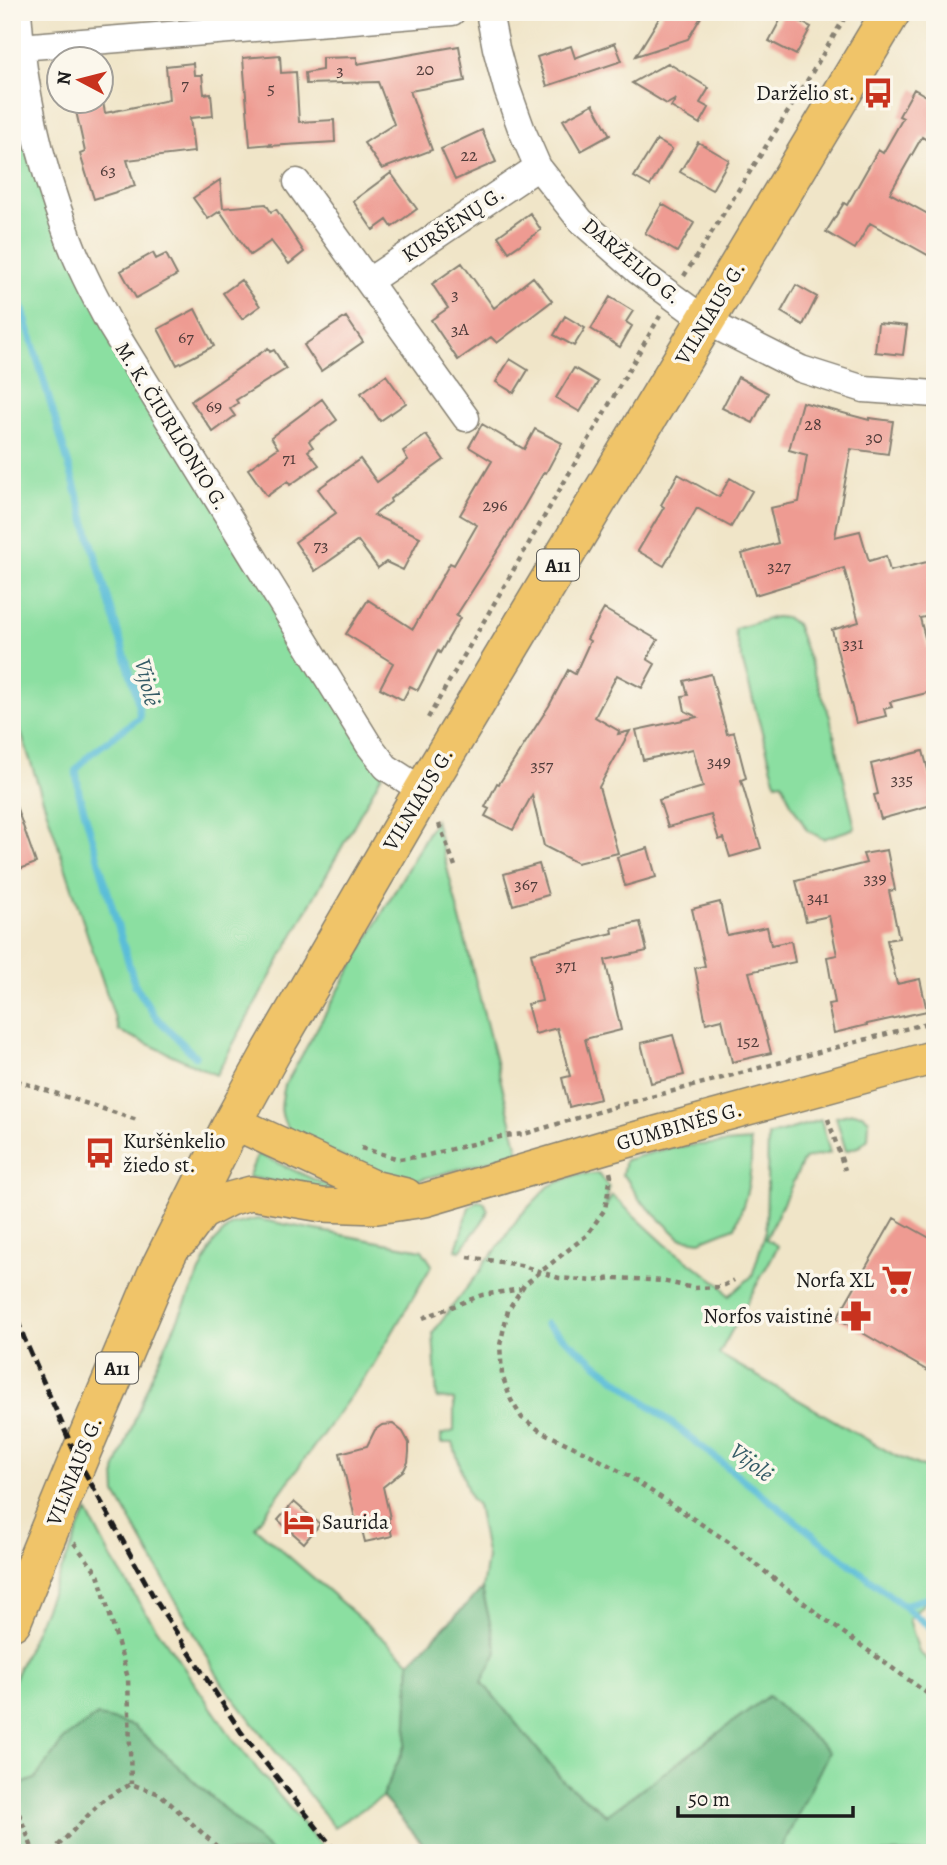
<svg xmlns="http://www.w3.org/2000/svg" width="947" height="1865" viewBox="0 0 947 1865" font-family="Alegreya,serif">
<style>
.green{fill:#8bdfa1;stroke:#547e5e;stroke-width:2}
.forest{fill:#70be87;stroke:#466d52;stroke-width:2}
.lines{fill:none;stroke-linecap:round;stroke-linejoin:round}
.stream{stroke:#5abdd8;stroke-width:7}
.building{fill:#ee9b92}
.minor-casing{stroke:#868072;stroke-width:29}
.major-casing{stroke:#868072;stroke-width:36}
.highway-casing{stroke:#868072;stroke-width:41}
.path{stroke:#868072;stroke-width:4.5;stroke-dasharray:5 5;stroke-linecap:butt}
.minor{stroke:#fff;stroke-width:26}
.major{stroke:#f0c469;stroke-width:33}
.highway{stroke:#f0c469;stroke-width:38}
.rail{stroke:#1c1c1c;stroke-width:5;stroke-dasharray:10 5;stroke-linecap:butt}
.labels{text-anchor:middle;stroke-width:7;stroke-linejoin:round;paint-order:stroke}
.number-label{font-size:18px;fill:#503c3a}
.shield{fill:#fbf7ec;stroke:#5f5e5a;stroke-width:2}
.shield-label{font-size:19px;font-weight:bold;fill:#1c1c1c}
.poi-label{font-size:21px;fill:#1c1c1c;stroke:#fbf7ec;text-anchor:end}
.street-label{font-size:21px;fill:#1c1c1c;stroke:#fbf7ec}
.water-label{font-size:23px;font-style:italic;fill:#355c67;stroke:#fbf7ec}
</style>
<rect width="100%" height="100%" fill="#fbf7ec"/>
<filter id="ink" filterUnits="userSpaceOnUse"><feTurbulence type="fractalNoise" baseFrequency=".0143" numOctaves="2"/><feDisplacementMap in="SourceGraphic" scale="14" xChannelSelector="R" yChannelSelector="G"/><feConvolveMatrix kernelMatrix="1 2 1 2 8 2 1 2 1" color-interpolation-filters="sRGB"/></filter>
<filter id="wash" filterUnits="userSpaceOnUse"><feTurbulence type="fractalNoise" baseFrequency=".00686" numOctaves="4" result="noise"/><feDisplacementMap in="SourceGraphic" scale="28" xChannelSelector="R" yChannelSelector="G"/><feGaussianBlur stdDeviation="1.57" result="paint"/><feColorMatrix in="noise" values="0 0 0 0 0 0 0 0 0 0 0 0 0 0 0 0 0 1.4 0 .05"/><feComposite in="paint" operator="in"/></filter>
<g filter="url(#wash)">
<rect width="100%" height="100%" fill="#f0e5c8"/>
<path class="green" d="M12,12L66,232L386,767L216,1075L119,1031L12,705Z
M775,617L786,618L796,624L830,717L855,828L823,839L807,830L791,803L782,782L776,783L736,638L735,629Z
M435,820L519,1153L407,1183L392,1180L292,1134C278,1116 280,1106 285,1085Z
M853,1113L862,1114L869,1120L868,1139L860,1146L846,1151L836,1117Z
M821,1120L830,1153L804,1159L766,1239L778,1246L719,1354L896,1456L935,1472V1592L909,1619L919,1652L935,1666V1853H779L828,1752L768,1696L608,1815L564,1782L482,1682L497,1652L482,1589L487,1558L477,1505L470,1498L453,1443H441V1435L454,1431V1400L437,1398L433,1333L451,1308L481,1270L486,1260L491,1257L519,1217L549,1186L578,1174H598L609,1187L606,1206L612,1195L666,1245L720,1284L729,1296L752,1276L766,1230L768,1136Z
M750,1141C754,1171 747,1198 735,1227L700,1241L680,1238L640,1200L626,1178L622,1175L625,1160L673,1147Z
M258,1154L335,1189L336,1193L248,1177Z
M477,1201L484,1202L488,1210L485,1218L460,1251L456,1250L469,1207Z
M257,1219L422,1250L432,1265L372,1367L255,1527L410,1662L406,1744L382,1797L334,1827L222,1683L116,1494L115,1471L152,1375L214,1242L231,1225Z
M87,1511L109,1554L140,1604L235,1742L327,1853H272L134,1726L66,1737L35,1779L12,1788V1684Z"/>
<path class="forest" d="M482,1589L497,1652L482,1682L564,1782L607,1815L768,1696L829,1752L779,1853H431L382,1797L406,1744L410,1662Z
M97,1716L134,1726L272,1853H12V1788L35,1779L66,1737Z"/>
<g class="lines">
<path class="stream" d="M12,273L136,693L140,717L89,755L76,770L79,793L135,985L155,1016L195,1056
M546,1324L935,1631
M903,1605L935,1596"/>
</g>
<g id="blocks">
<path class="building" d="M663,12H704L688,39L636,56Z
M784,13L811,27L796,55L769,41Z
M615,43L622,61L547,86L537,57L571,46L575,58Z
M459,46L465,81L410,91L432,150L382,169L364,143L394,124L378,82L306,84L305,73L322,70V58L357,57V64Z
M280,55L281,73L296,72L299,122L334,120L335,142L268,146L272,144L250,146L243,58Z
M193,63L194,75H202L204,94L211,93L213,116L190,118L194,152L127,160L135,186L94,199L80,154L85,152L74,102H103L105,113L169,100L166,66Z
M668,63L709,88L700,103L709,108L700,124L671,107L676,99L667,104L632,83Z
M914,89L935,101V126L927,140L922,137L890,193L935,218V259L870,223L855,249L826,232L844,203L847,205L878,150L883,153L903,118L899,116Z
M593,104L610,135L581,151L563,120Z
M482,130L496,162L455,180L441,149Z
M657,140L672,149L650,186L634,177Z
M698,142L729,160L712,190L680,172Z
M391,173L417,209L392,227L387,220L373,230L353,201Z
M220,180L223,208L266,204L271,212L276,209L304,252L289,264L271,241L250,255L220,211L208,219L193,198Z
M662,204L694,223L677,252L645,233Z
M530,213L541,230L509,252L498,236Z
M153,253L156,259L166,254L177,275L136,298L121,271Z
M462,263L494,308L533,277L552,301L497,343L491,337L458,360L431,320L448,308L432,284Z
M241,280L260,306L242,319L223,293Z
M796,285L817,297L803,325L781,312Z
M610,297L633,311L626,322L632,326L620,347L591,329Z
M195,309L214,346L177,365L158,329Z
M565,316L585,328L574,346L554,335Z
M346,317L363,342L321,371L304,345Z
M878,323L907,326L903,355L875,352Z
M268,348L270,352L274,350L286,369L236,400L238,403L230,409L235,416L213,432L191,401Z
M510,359L528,370L514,393L496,382Z
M574,368L598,382L580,412L556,398Z
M386,375L406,403L380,421L361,393Z
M738,377L768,393L753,423L722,408Z
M322,399L337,420L309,441L313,447L308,451L319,465L290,485L288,481L267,496L248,469L278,448L271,437Z
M802,402L869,420V418L893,421L888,454L851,449L835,537L860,531L869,561L886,556L890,571L935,560V615L920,618L930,657L935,656V691L890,702L892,707L884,709L886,716L856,723L832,630L859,622L844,568L755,595L742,554L778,543L770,508L799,502L807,455L789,450Z
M482,424L524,449L535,429L562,443L546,473L544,472L504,541L456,616L460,618L440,653L438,651L418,690L410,686L403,700L380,688L393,663L346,634L368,600L413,629L450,563L454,565L477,525L460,515L492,461L469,447Z
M426,435L444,460L390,499L391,502L374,515L420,537L403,570L386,562L378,568L358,541L315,571L295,542L336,513L318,489L360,459L377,482L408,460L403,451Z
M678,474L719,497L730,478L752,491L731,527L697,508L664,566L638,551L664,507L661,505Z
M604,609L658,640L647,659L655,664L642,688L617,675L595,717L619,731L618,734L630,731L599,787L618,853L577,863L544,846L532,795L513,830L485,816L489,809L485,807L497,783L499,784L549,706L568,670L575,674L590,641L587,639Z
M711,674L727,734L734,732L746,778L741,780L761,848L730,857L724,838L719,840L711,815L668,827L659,800L703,787L693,749L643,760L636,730L697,717L685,711L682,696L688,695L684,681Z
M923,751L935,796V804L881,819L874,795L878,794L871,764Z
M12,803H15L36,863L12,872Z
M648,848L656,877L625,886L617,857Z
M887,850L895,890L889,891L899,938L887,940L897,984L920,979L927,1011L867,1024V1025L834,1033L828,1004L835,1003L827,957L837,955L829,916L806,921L796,881L866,863L863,854Z
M539,864L548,895L513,905L504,874Z
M720,902L727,935L767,927L771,945L791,941L795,962L749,972L771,1053L732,1062L722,1019L706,1023L695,968L705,966L692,909Z
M640,922L647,951L605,960L621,1030L585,1039L600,1099L569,1107L562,1078L570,1076L557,1028L535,1034L527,1004L542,1001L531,953L613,933L612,928Z
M673,1035L684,1075L651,1083L641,1043Z
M894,1218L935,1241V1375L837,1318Z
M393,1424L403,1432L409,1443V1452L408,1462L404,1470L383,1487L390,1518L388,1519L392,1536L365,1542L361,1526L357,1527L340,1453L367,1446L375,1430L382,1425Z
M294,1502L320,1524L304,1543L278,1520Z"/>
</g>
</g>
<g filter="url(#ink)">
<use href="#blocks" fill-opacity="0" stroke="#868072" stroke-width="2"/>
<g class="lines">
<g class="minor-casing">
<path id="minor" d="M18,12C23,87 39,161 66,231C77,263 93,293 109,323L369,745L386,767L423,791
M489,12L496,48L507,89L521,128L538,167L581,221L638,271L706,321L801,369L864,389L935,394
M20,47L452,12
M297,182L466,418
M369,281L538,167"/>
</g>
<g class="major-casing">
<path id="major" d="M233,1122L373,1187L406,1195
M182,1240L202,1213L229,1199L251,1193L322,1205L377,1207L425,1200L605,1147L935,1057"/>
</g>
<g class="highway-casing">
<path id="highway" d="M12,1621L78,1460L156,1276L233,1122L272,1051L423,791L891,12"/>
</g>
<path class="path" d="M684,276L801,91L848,12
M428,718L660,316
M439,824L455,866
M12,1071L18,1081L137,1120
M828,1119L845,1170
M361,1148L399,1159L424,1156L504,1136L524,1134L621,1105L935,1021
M610,1172L611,1176L605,1209L587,1235L524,1285L508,1310L500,1345L502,1375L511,1400L522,1418L542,1432L589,1454L628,1476L727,1541L819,1615L935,1699
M468,1257L520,1265L559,1278L594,1281L612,1278L635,1279L662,1281L694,1288L721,1287L734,1280
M423,1318L482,1295L521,1289
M74,1543L98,1574L128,1678L131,1784
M12,1795L34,1853
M51,1853L104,1799L131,1784L160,1794L224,1853"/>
<use href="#minor" class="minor"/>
<use href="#major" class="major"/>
<use href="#highway" class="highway"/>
<path class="rail" d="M12,1305L24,1338L78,1460L156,1601L241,1732L337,1853"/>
</g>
</g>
<defs>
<g id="bus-bare" transform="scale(2.415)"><path d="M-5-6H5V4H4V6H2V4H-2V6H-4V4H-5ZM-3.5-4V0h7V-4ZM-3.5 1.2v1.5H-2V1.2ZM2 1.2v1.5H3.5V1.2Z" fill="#c8321e" stroke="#fbf7ec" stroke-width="2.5" paint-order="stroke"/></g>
<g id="supermarket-bare" transform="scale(2.415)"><path d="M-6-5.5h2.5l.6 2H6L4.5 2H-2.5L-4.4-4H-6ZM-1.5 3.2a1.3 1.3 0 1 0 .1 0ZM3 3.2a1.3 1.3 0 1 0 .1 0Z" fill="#c8321e" stroke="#fbf7ec" stroke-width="2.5" paint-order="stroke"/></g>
<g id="pharmacy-bare" transform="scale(2.415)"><path d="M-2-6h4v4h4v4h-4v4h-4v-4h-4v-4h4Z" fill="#c8321e" stroke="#fbf7ec" stroke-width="2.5" paint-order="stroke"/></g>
<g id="hotel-bare" transform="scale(2.415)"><path d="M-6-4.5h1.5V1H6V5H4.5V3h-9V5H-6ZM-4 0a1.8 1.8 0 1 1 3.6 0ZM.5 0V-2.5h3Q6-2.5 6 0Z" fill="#c8321e" stroke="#fbf7ec" stroke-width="2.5" paint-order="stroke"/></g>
</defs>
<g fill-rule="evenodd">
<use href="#bus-bare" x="878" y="93"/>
<use href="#bus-bare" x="100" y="1153"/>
<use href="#supermarket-bare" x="897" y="1280"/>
<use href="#pharmacy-bare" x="856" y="1316"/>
<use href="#hotel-bare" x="299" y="1522"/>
</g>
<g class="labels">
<g class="number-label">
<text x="425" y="75">20</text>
<text x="340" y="76">3</text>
<text x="185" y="90">7</text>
<text x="271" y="94">5</text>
<text x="469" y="161">22</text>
<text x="108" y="176">63</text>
<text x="455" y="300">3</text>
<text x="460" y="335">3A</text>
<text x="186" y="343">67</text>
<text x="214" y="412">69</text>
<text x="813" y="430">28</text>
<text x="874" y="443">30</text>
<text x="289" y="464">71</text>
<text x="495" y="511">296</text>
<text x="321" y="551">73</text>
<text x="779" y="572">327</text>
<text x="853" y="649">331</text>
<text x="719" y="767">349</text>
<text x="542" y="771">357</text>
<text x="902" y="785">335</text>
<text x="875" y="884">339</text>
<text x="526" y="890">367</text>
<text x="818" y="903">341</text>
<text x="566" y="971">371</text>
<text x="748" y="1047">152</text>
</g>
<g class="shield">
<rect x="537" y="549.5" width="42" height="31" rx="5"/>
<rect x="96" y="1352.5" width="42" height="31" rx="5"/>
</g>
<g class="shield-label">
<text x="558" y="572">A11</text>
<text x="117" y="1375">A11</text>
</g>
<g class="poi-label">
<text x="855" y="100">Darželio st.</text>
<text x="123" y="1148" text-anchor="start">Kuršėnkelio<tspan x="123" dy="24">žiedo st.</tspan></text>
<text x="874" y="1287">Norfa XL</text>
<text x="833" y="1323">Norfos vaistinė</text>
<text x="322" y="1529" text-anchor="start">Saurida</text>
</g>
<g class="street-label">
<text transform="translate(453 224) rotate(-34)" y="7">KURŠĖNŲ G.</text>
<text transform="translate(632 261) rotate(40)" y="7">DARŽELIO G.</text>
<text transform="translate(710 313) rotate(-59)" y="7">VILNIAUS G.</text>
<text transform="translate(172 426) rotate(58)" y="7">M. K. ČIURLIONIO G.</text>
<text transform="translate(418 799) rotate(-59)" y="7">VILNIAUS G.</text>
<text transform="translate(679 1126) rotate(-16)" y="7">GUMBINĖS G.</text>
<text transform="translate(74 1471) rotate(-68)" y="7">VILNIAUS G.</text>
</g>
<g class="water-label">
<text transform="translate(148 682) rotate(77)" y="8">Vijolė</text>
<text transform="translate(752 1462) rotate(38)" y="8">Vijolė</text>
</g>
</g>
<rect width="947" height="1865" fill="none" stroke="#fbf7ec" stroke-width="42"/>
<g transform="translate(80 80) rotate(277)"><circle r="33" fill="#fbf7ec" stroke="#a29f99" stroke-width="2"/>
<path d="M0-5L12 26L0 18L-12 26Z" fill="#c8321e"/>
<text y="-10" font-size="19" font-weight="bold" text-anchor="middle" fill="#1c1c1c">N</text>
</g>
<path d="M678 1806v10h175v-10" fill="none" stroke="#1c1c1c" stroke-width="3.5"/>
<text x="688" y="1806" font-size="21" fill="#1c1c1c" stroke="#fbf7ec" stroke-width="5" paint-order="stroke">50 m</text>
</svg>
